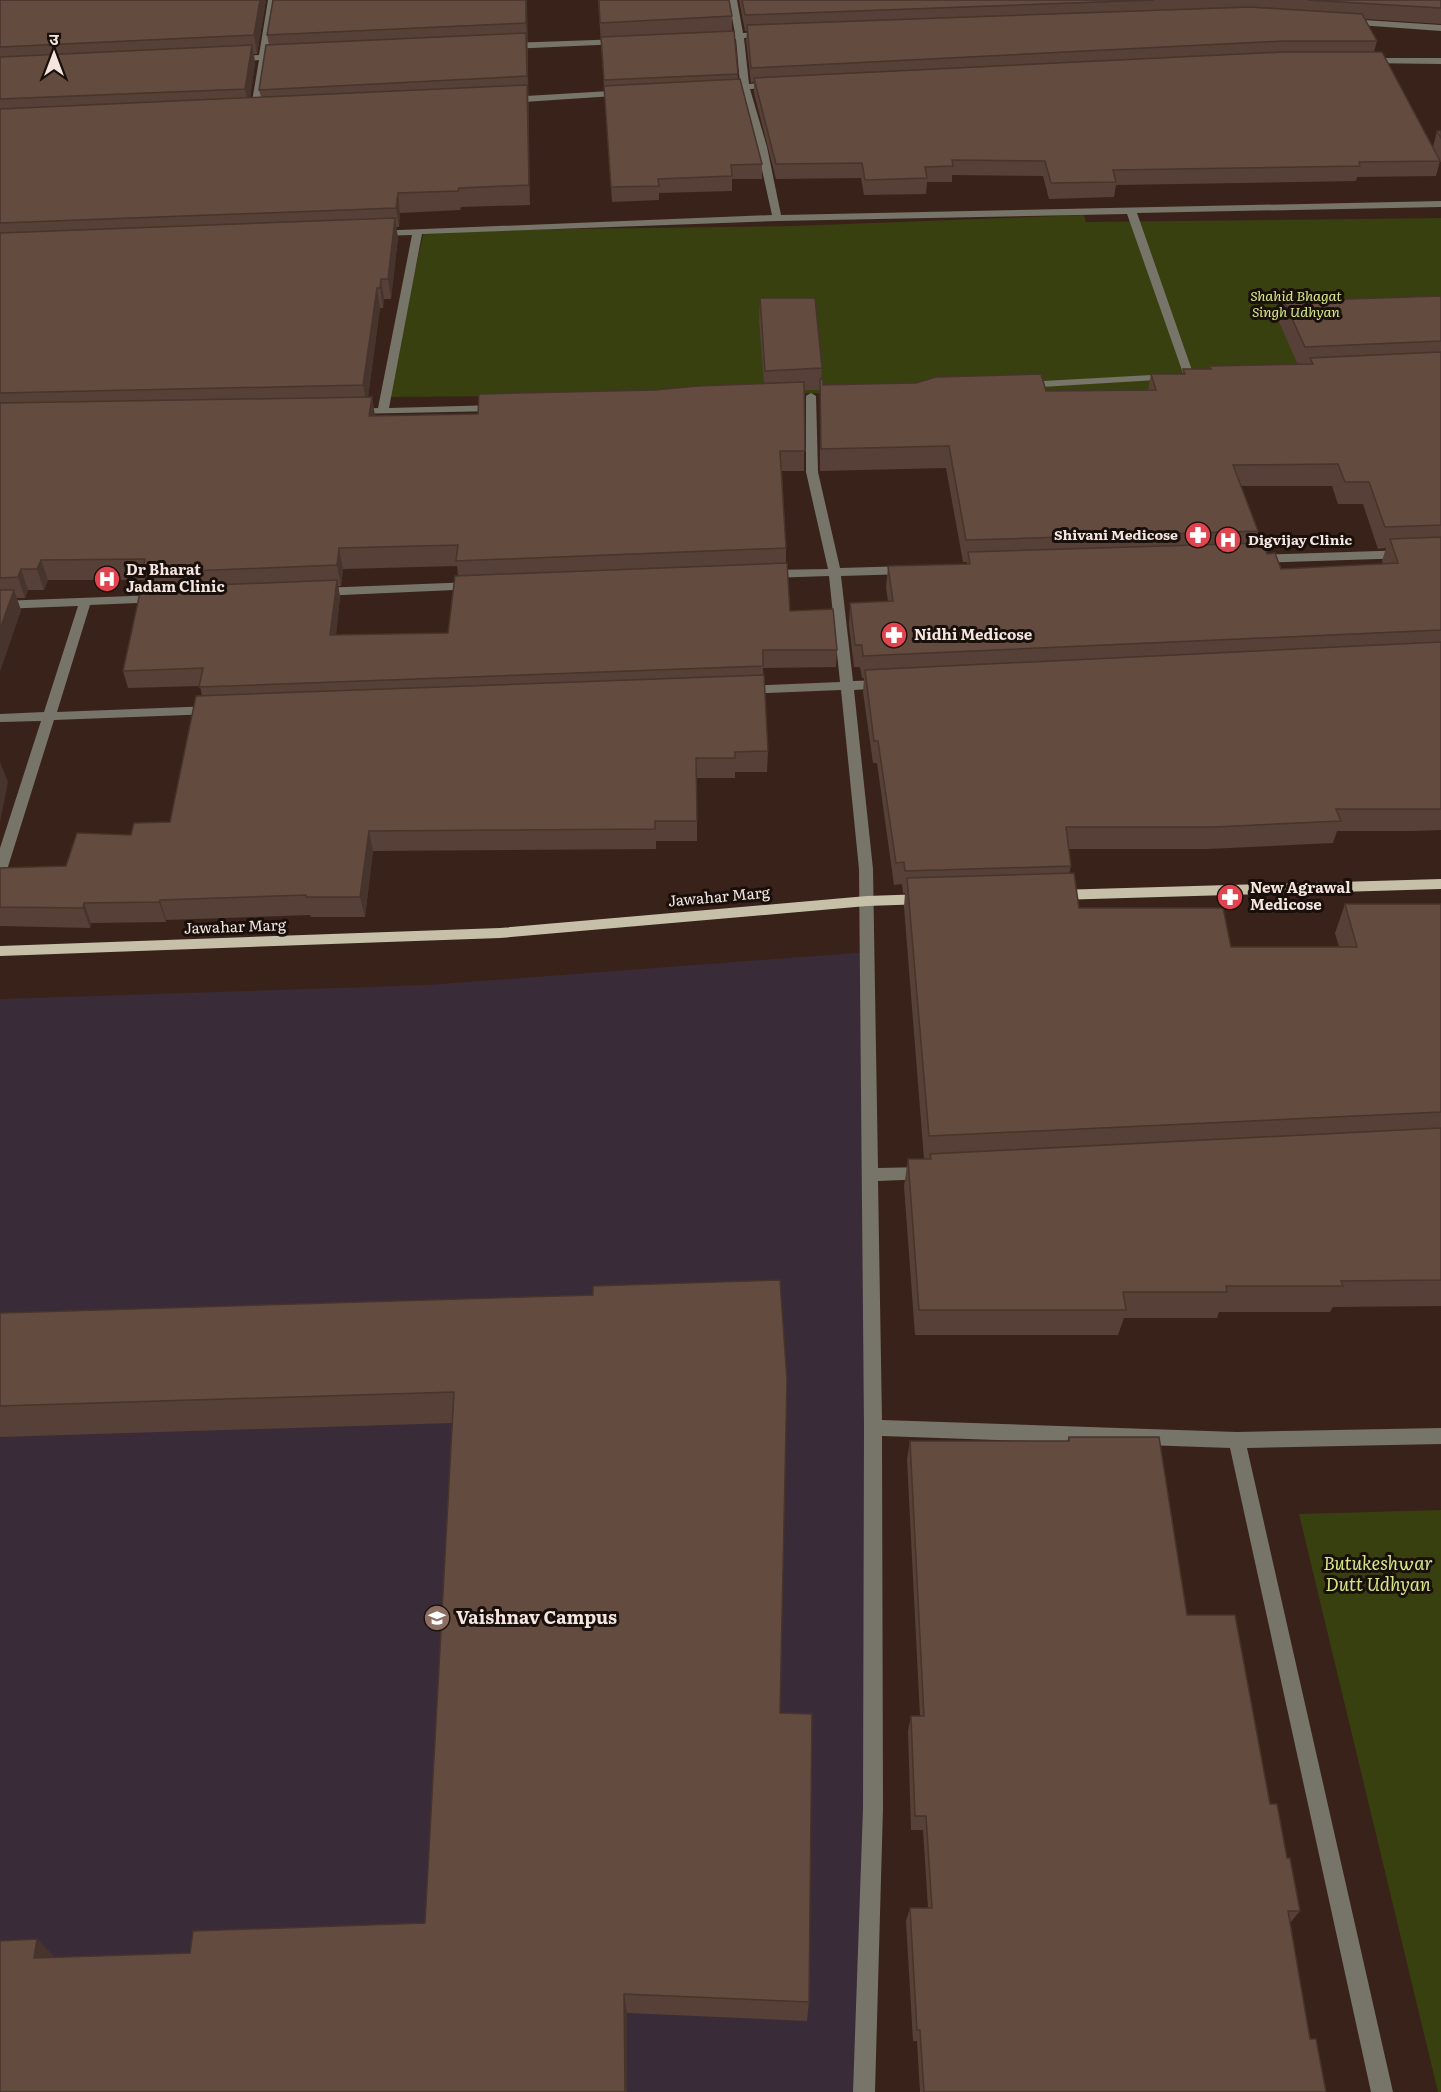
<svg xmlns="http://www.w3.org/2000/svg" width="1441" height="2092" viewBox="0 0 1441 2092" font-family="Literata,'Noto Sans Devanagari',serif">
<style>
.education{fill:#392b38}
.green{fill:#38400f}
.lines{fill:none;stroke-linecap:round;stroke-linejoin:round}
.minor{fill:#777469;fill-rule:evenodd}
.major{fill:#c6c0a9;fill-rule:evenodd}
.wall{fill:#564037;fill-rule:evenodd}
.shaded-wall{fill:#46342d}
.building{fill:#644b40;stroke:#46342d;stroke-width:1.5}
.labels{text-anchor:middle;stroke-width:6;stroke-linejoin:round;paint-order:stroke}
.far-park-label{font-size:14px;font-style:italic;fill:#d5e787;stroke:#190f0b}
.far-poi-label{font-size:14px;font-weight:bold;fill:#f4e5df;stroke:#190f0b;text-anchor:end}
.poi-label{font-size:15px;font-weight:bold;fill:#f4e5df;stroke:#190f0b;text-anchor:start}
.street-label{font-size:15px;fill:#f4e5df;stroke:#190f0b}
.near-park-label{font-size:18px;font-style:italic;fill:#d5e787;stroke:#190f0b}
.near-poi-label{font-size:18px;font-weight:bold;fill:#f4e5df;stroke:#190f0b;text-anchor:start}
</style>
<rect width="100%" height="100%" fill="#392219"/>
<path class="education" d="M868,952L864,2092H0V999L428,985Z"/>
<path class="green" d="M1084,215L1086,222L1441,218V388L386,397L424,231L793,226Z
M1441,1510V2092H1438L1299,1514Z"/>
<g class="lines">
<path class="minor" d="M268,0H276L268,54L284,53L288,56L284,59L267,60L260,113L255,116L250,113L259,60L236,62L232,59L236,56L259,55Z
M729,0H737L743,33L767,32L771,35L767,38H744L749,84L773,82L777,85L773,88L750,89L767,147L781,215L1441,201V207L1137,213L1194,376L1189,379L1184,376L1127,214L777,221L422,234L389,408L498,405L503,408L498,411L350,414L348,412L354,409L378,408L412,235L378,236L375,235V231L772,215L757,147L741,90L722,91L718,88L722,85L740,84L736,39L716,40L712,37L716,34H735Z
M1348,19L1441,25V31L1345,24L1344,22Z
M623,39V43L620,44L509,49L505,46L509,43Z
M1366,58H1441V64L1363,63V59Z
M626,90L631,93L629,95L509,103L504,100L509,97Z
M1169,374L1173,375V379L1025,388L1020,385L1025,382Z
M811,393L816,396L818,472L840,568L907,566L913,570L907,574L841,576L853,681L884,680L890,684L884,688L854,690L873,869L878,1168L926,1167L932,1168L934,1173L932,1178L926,1179L878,1181L882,1420L1237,1432L1441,1428V1444L1247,1448L1393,2092H1371L1230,1448L882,1436L883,1808L875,2092H853L863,1808L864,1428L859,869L841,690L746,694L740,690L746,686L840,682L829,576L769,578L763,574L769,570L828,569L806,472V396Z
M1441,549V557L1258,563L1252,559L1258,555Z
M473,582L477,583V589L320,596L314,592L320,588Z
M158,595L162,596V602L90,605L57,712L213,706L219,710L213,714L54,720L7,870L0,875V848L41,721L0,722V714L44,712L78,606L0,609V601Z"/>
<path class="major" d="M1441,879V889L1057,900L1050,895L1057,890Z
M925,894L932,899L925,904L867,906L500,938L0,956V946L500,928L867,896Z"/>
</g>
<path class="wall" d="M0,0H266L257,54H254L255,63L250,98L261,97L259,90L269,45L267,35L527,0L530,205L461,207L460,210L400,213L399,227H396L398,238L391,299H384L383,308H380L368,397H372L375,416L478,414L655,390L764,384L759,319L760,298L822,368L821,379L823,385L1046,391L1148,390L1151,374H1182L1183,369H1209L1210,366L1298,365L1279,322L1284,301L1441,296V830L1414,831H1337L1333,843L1208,849H1069L1071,866L1069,874L1079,908L1231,947H1339L1335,933L1345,904H1441V1306L1333,1307L1330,1312H1219L1217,1318H1124L1118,1335H915L904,1186L908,1159H924L904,907L905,893H903L902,884L894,885L877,763H873L863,692L864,678H862L860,667H854L849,625L850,603L888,601L886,588L888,566L967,564V562H963L946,468L820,471V390H804V471H782L786,548V563L790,611L837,650L836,667L763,668L768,751L767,772H735V778H697V841H656V849L373,851L365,917H311L310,915L166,920V922L91,923L90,928L0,926V868L66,866L131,835L170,822L202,696L200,686L128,688L123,671L147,588L144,580H48L44,590H28L25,598H16L21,610L0,671ZM1241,486H1332L1338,504H1363L1378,549L1386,548L1382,561L1383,564L1281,569L1267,554L1255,543L1258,531ZM457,566L458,576L448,633L336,635L340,597L338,586H341L343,569Z
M598,0L732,16V31L738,79L762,164V179H732V191L659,193V200L612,202Z
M739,0H1441V24L1365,19L1377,41L1374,52L1433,147L1437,131H1441V162L1440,161L1436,176L1357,177L1356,181L1116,185L1114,197L1049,199L1043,176L952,175V182H927L926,194L864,195L861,178L776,179L754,93V82L751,83L746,40L747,31H745Z
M593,1295L780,1713L809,2002L807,2021L627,2013V2092H0L56,1958L190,1953L425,1923L452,1423L0,1437V1313Z
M1069,1437L1187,1615L1270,1804L1287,1858L1300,1911L1290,1923L1310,2039L1326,2092H920L917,2041H913L906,1921L910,1908H928L923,1830H911L908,1731L911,1716H920L907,1459L910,1441H1067Z"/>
<path class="shaded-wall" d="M260,0H266L257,54L254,35Z
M526,0H527V42L526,23Z
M526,33L527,51L528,94L527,76Z
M252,45L255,63L249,108L245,89Z
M527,85L528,104L530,205L529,185Z
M398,193L400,213L399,227L396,208Z
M395,218L398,238L391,299L388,279Z
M381,279L384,299L383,308L380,288Z
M377,288L380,308L367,405L363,385Z
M372,397L375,417L369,416Z
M339,548L343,569L341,586L337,565Z
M41,560L48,580L44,590L37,569Z
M21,569L28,590L25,598L18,577Z
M337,580L340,597L334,652L330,635Z
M14,590L21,610L0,671V629Z
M0,762L8,782L0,822Z
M369,831L373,851L365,917L360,897Z
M160,900L166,920V922L159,902Z
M84,903L91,923L90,928L83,908Z
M37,1939L58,1960L34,1958Z
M624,1994L627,2013V2092H625Z"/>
<path class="building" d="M0,0H260L254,35L0,47Z
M273,0H526V23L267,35Z
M599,0H729L732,16L600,23Z
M742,0H1154L745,15Z
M1308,0H1441V8Z
M1250,7L1362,14L1377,41H1283L751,68L747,25Z
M734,31L738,74L604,80L601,37Z
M526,33L527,76L259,90L266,45Z
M252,45L245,89L0,99V57Z
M1283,52H1382L1440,161L1359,162L1360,166L1113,170L1116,182L1051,183L1045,161L952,160L953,166L925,167L927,178L865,180L862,163L776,164L754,78Z
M740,79L762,164L731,165L732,176L658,179L659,186L611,187L604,86Z
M527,85L529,185L459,188L458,191L398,193L396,208L0,223V109Z
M1437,131H1441V138Z
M395,218L388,279H381L380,288H377L363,385L0,393V233Z
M1441,296V341L1305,347L1284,301Z
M760,298H815L822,368L765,371Z
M1441,352V525L1385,527L1369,482H1345L1338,464L1233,465L1258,531L966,540L949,446L821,449L820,379H823V385L861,384L916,383L936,377L1041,374L1046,391L1156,390L1151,374H1185L1183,369H1211L1210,366L1313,364L1310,358Z
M804,382L805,451H780L786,548L456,561L458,545L339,548L337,565L142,573L145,559L41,560L37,569H21L18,577L0,578V403L372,397L369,416L478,414L479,394L655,390L698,386Z
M1441,537V630L863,656L862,645H855L850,603L893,601L888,566L970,564L968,552L1263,543L1267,554L1275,553L1281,569L1398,563L1390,539Z
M787,563L790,611L833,609L837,650H763V666L199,687L203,668L123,671L141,588L337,580L330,635L448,633L455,576Z
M0,590H14L0,629Z
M1441,642V809H1336L1341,821L1214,827H1066L1071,866L905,871L904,862L896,863L878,741H874L865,670Z
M764,675L768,751L735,752V758H696L697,821H655V829L369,831L360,897H306V895L160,900L159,902L84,903L83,908L0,907V868L66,866L77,833L131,835L134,823L170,822L196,696Z
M1074,873L1079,908H1223L1231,947H1357L1345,904H1441V1112L929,1136L907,878Z
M1441,1128V1280L1341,1281L1343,1286H1226L1227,1292H1123L1126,1310H919L908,1159H931L930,1154Z
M780,1280L787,1380L780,1713L812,1714L809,2002L624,1994L625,2092H0V1941L37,1939L34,1958L190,1953L193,1931L425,1923L454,1392L0,1406V1313L593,1295V1286Z
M1069,1437H1159L1187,1615H1235L1270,1804H1277L1287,1858H1290L1300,1911H1288L1310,2039H1316L1326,2092H924L920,2030H917L910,1908H932L926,1816H915L911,1716H924L910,1441H1069Z"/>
<defs>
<g id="pharmacy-disc" transform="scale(1.35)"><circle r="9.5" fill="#e0444e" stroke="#190f0b"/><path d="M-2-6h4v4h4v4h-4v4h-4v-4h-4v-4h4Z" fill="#fff"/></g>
<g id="hospital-disc" transform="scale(1.35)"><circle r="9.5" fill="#e0444e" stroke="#190f0b"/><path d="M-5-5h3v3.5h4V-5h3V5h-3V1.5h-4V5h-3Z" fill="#fff"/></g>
<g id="school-disc" transform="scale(1.35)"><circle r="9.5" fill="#8d6e63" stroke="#190f0b"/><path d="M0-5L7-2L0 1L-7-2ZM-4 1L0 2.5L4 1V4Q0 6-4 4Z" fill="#fff"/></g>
</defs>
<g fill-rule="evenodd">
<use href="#pharmacy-disc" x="1198" y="535"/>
<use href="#hospital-disc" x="1228" y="540"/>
<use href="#hospital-disc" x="107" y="579"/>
<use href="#pharmacy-disc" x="894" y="635"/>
<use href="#pharmacy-disc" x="1230" y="897"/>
<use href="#school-disc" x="437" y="1618"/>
</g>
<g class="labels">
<g class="far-park-label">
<text x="1296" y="301">Shahid Bhagat<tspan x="1296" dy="16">Singh Udhyan</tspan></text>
</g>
<g class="far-poi-label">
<text x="1178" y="540">Shivani Medicose</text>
<text x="1248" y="545" text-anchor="start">Digvijay Clinic</text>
</g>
<g class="poi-label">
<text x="126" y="575">Dr Bharat<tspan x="126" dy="17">Jadam Clinic</tspan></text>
<text x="914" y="640">Nidhi Medicose</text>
<text x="1250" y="893">New Agrawal<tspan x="1250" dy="17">Medicose</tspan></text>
</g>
<g class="street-label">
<text transform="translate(719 897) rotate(-5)" y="5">Jawahar Marg</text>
<text transform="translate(235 927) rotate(-2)" y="5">Jawahar Marg</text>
</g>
<g class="near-park-label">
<text x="1378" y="1570">Butukeshwar<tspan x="1378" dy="21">Dutt Udhyan</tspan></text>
</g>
<g class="near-poi-label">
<text x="456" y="1624">Vaishnav Campus</text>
</g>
</g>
<g transform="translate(54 54)" stroke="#190f0b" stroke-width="4.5" paint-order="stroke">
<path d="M0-4.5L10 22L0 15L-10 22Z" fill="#f4e5df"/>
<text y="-9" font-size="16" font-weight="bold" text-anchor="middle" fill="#f4e5df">उ</text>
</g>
</svg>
